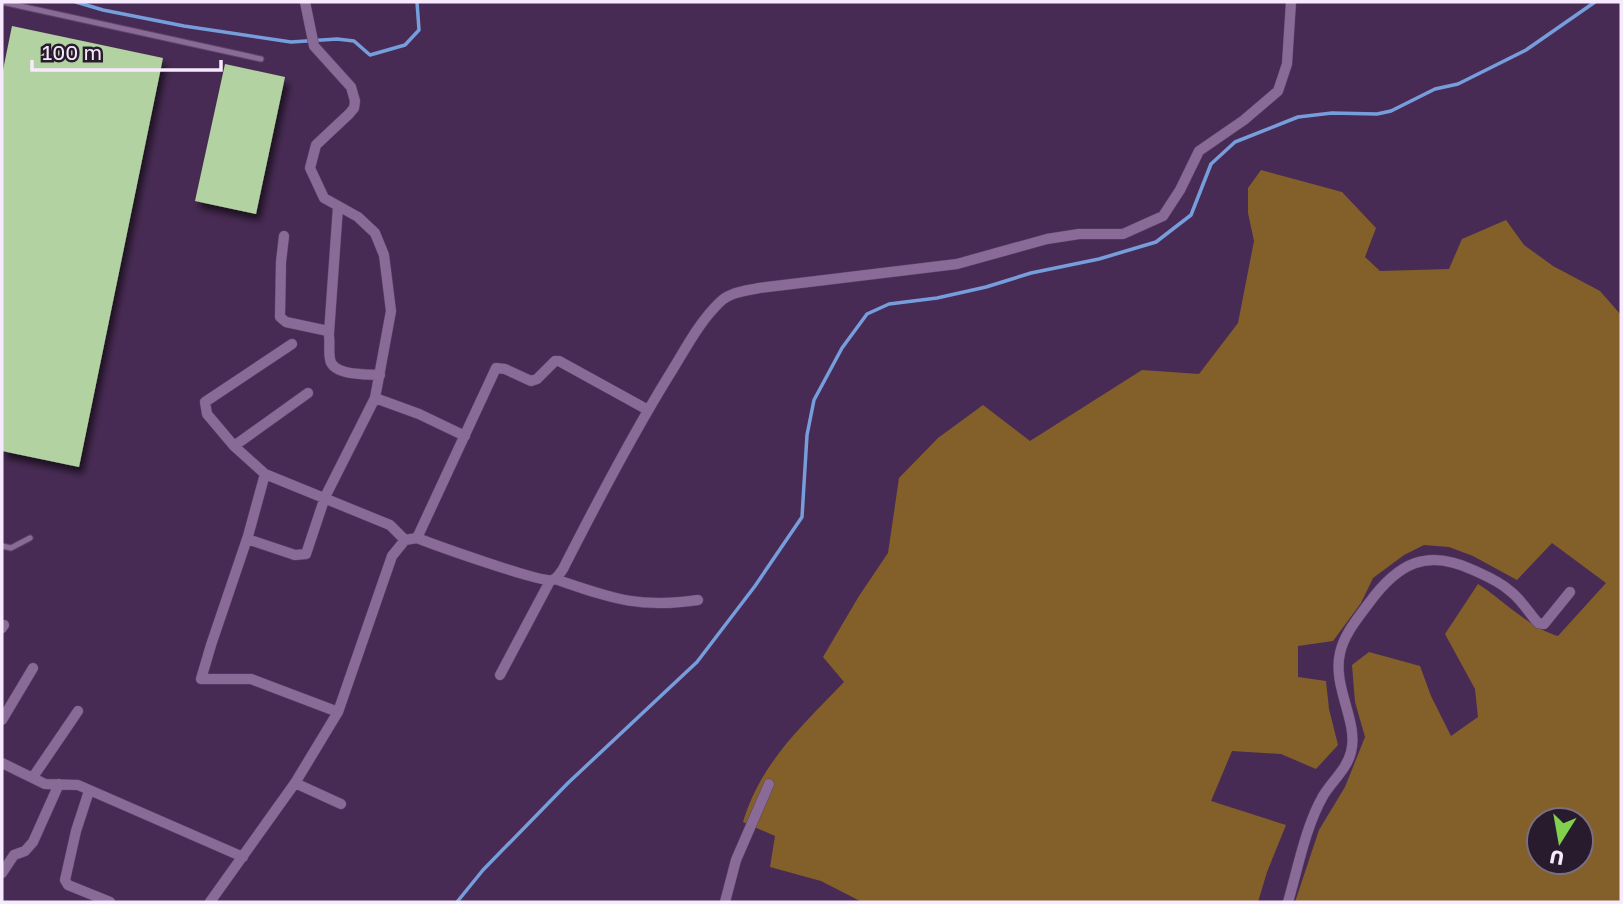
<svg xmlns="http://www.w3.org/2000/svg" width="1623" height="904" viewBox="0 0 1623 904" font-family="'Golos Text',sans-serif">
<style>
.forest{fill:#83602a;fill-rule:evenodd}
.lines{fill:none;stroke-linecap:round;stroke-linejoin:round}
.stream{stroke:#769edc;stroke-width:3.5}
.building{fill:#b2d3a1;filter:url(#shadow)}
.service-casing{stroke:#5e4668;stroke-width:7}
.minor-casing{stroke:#5e4668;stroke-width:11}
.service{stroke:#8a6b98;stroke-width:5}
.minor{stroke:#8a6b98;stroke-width:10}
</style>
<defs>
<filter id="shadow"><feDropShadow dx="4" dy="7" stdDeviation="3.5" flood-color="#0009"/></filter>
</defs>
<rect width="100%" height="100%" fill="#482b54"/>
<path class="forest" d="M1261,170L1342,192L1376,228L1365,257L1380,271L1449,269L1462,239L1506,220L1524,245L1553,266L1600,291L1621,315V902H1295L1319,830L1345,787L1365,737L1355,702L1352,665L1369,652L1420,666L1431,696L1451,736L1478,717L1475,689L1445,634L1478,584C1503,600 1531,629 1558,636L1606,583L1552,543L1517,580L1473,556L1449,547L1424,545L1404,555L1373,578L1361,603L1333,641L1298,646V677L1326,681L1329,709L1338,745L1316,769L1281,754L1232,751L1211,801L1286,825L1267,872L1258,902H862L821,881L770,867L775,836L743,822C762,761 801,727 844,682L823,657L859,596L888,553L899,478L938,438L983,405L1030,441L1142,370L1199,374L1238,323L1254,241L1248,213V188ZM1539,820H1581V862H1539Z"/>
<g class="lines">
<path class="stream" d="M76,2L103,10L184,26L291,42L337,39L354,41L370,55L405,45L419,30L417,2
M457,902L483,870L568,783L697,662L755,586L802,517L807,435L814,400L842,348L867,314L889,304L937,298L986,287L1031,273L1099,259L1156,242L1191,215L1211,164L1235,142L1298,117L1332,113L1377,114L1391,111L1435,89L1458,84L1526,50L1595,2"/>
</g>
<path class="building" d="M12,26L163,58L79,467L2,451V75Z
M225,64L285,77L256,214L195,201Z"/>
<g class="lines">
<g class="service-casing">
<path id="service" d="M2,2L261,59
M2,546L11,548L30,538"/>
</g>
<g class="minor-casing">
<path id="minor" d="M284,236L281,262L280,317L286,322L328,331C331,340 328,350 330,359C332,376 367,374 380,375
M329,333L338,207
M292,344L205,402L207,414L234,446L265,474L390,525L405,540
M375,398L419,414L465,436
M234,446L308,393
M265,474L248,536L211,645L201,679H251L338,712
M417,538L496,368L505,369L531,381L537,379L555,361H559L648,410
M247,539L295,555L306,554L325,497L375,398L391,311L384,255L375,233L358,217L324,198L310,168L316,145L349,114L354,108L355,101L351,87L314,46L305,2
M555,579C611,598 638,609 698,600
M2,628L4,625
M500,675L550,581
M2,720L33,668
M2,763L45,784L78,785L243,857
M33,777L78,711
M295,783L341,804
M89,791L76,831L65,880L68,885L110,902
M2,873L14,855L25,851L33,842L59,784
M210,902L295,783L338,712L392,556L405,540L417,538C435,545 541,583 552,580C557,579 560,573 563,569C596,504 630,439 668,377C684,352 698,323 720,302C730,292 745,291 759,288L957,264L1047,239L1079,234H1123L1163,216L1180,190L1199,151L1244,120L1278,91L1287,64L1291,2
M725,902L736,860L769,784
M1288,902C1298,868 1305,828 1323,796C1332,781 1347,769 1351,752C1359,722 1332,687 1340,653C1344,634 1358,618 1369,603C1398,563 1427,548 1473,570C1486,576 1499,581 1510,591C1521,599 1529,613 1538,623L1544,624L1570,592"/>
</g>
<use href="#service" class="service"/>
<use href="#minor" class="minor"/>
</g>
<rect width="1623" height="904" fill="none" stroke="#f7eafe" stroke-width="7"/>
<g transform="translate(1560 841) rotate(191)"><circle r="33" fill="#271b2d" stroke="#7a6e81" stroke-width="2"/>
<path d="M0-5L12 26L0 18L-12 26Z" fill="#81d050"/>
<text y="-10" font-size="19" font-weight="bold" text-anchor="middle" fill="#f7eafe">U</text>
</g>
<path d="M32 60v10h189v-10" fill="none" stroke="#f7eafe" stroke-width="3.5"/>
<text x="42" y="60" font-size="21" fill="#f7eafe" stroke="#271b2d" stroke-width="5" paint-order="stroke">100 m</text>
</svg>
